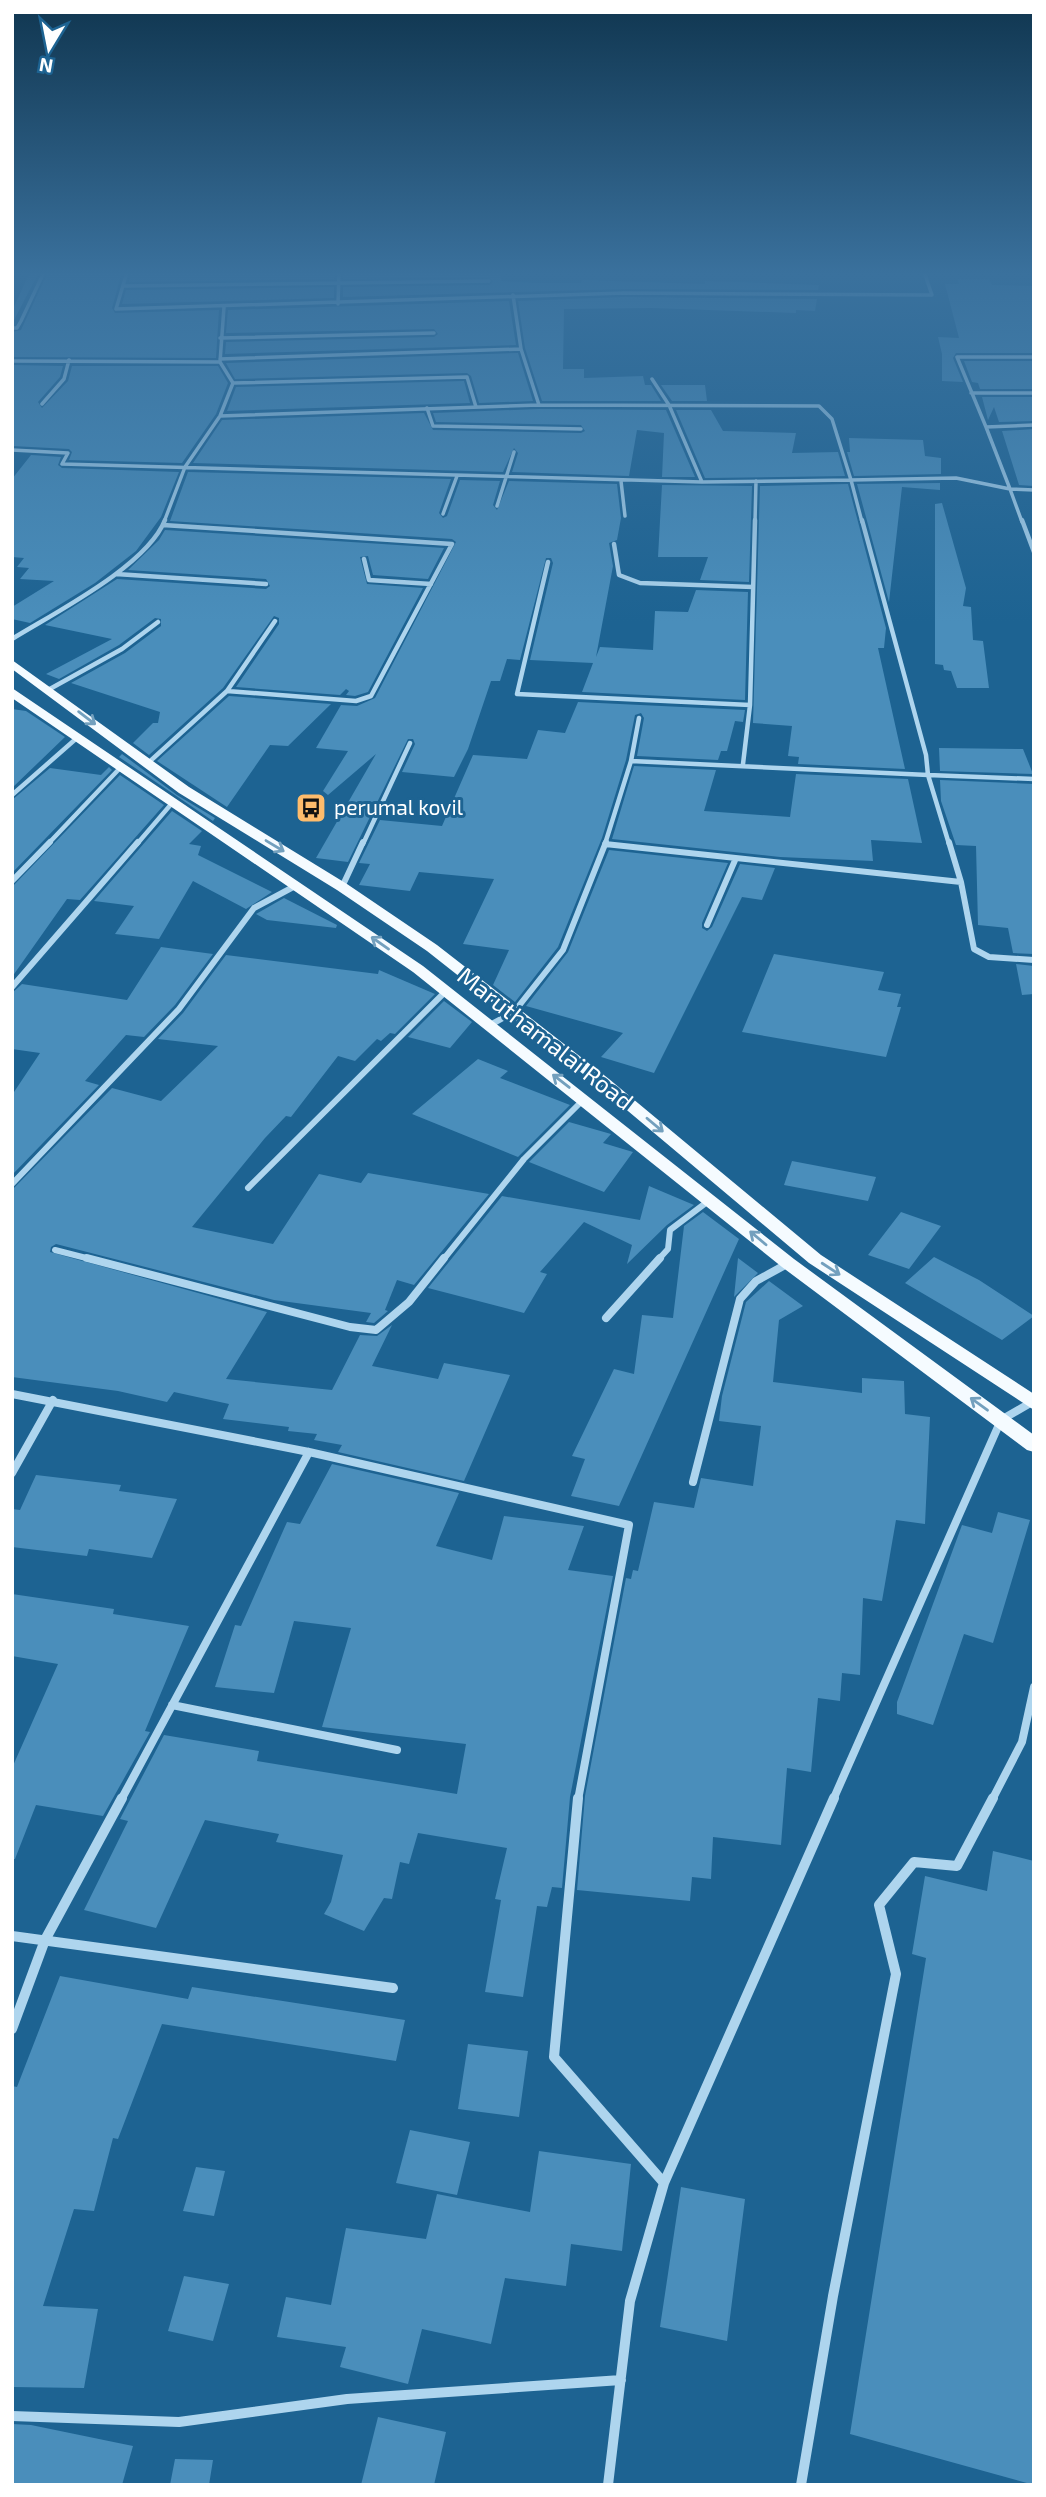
<svg xmlns="http://www.w3.org/2000/svg" width="1046" height="2497" viewBox="0 0 1046 2497" font-family="'Exo 2',sans-serif">
<style>
.building{fill:#4a8ebb}
.lines{fill:none;stroke-linecap:round;stroke-linejoin:round}
.street-far4{stroke:#aed5ee;stroke-width:3.5}
.street-far3{stroke:#aed5ee;stroke-width:4.5}
.street-far2{stroke:#aed5ee;stroke-width:6}
.street-far1{stroke:#aed5ee;stroke-width:8}
.street{stroke:#aed5ee;stroke-width:10}
.primary{fill:#f5fbff;fill-rule:evenodd}
.oneway{stroke:#73a0be}
.labels{text-anchor:middle;stroke-width:6;stroke-linejoin:round;paint-order:stroke}
.far-poi-label{font-size:21px;fill:#fff;stroke:#1d6392;text-anchor:start}
.street-label{font-size:24px;fill:#fff;stroke:#1d6392}
</style>
<rect width="100%" height="100%" fill="#1d6392"/>
<path class="building" d="M30,272H39L12,324V311Z
M48,272H122L112,308L115,313L219,310L216,358L12,357V332L21,330Z
M131,272L182,274L335,272L334,279L129,282Z
M343,272H501V281L536,283H581L582,280L705,284V281L819,285L818,290L624,289L343,297V287L489,285L493,282L489,277L343,279Z
M957,279H989L992,285L1034,286V353H956L953,358L963,382L942,381V354L938,337L959,338L945,284H959Z
M334,287V298L122,304L126,290Z
M624,297L817,299L815,311L796,310V313L652,308L564,309L563,369H584V378L643,376L645,385H651L661,401H542L525,348L518,301Z
M509,301L516,345L225,354L226,342L434,337L438,334L434,329L226,333L228,310Z
M518,353L533,401L479,403L471,376L467,373L235,379L226,363Z
M964,361H1034V389H980L978,383L972,382Z
M12,365L63,366L60,377L38,402L42,408L68,381L72,366H218L228,383L216,414L182,463L69,460L72,452L69,449L12,446Z
M464,381L470,403L227,411L236,387Z
M661,385H705L707,401H672Z
M982,397H1034V421L999,422L994,407L988,420Z
M539,409L666,410L695,477H662L664,433L637,430L629,476L512,472L518,453L514,448L503,472L193,463L222,420L424,413L433,430L581,433L585,431L581,425L436,422L433,413Z
M676,410H711L723,431L796,433L792,453L838,452L845,476L705,478Z
M1034,429V486L1019,485L1002,431Z
M849,438L923,440L925,456L941,458V474L854,476L847,452H850Z
M31,455L61,457L58,465L62,468L179,472L161,517L136,551L95,583L30,623L12,619V607L54,581L20,579L29,568L17,567L24,558L12,557V479Z
M188,472L451,479L439,513L443,518L447,516L460,480L500,481L493,505L497,510L509,481L617,484L621,518L617,540L609,543L613,566L596,657L600,647L653,650L655,611L688,612L696,590L748,592L745,700L582,692L593,663L530,660L553,563L551,558H546L520,660L507,659L500,681H491L468,749L454,777L402,772L415,744L413,739H408L348,862L316,858L376,754L328,795L323,791L348,751L316,748L341,705L357,706L375,698L456,542L452,539L170,521Z
M940,483V490L902,487L889,602L857,484Z
M848,484L886,628L884,648H878L905,769L798,764L799,757L788,756L792,726L753,723L760,486Z
M662,485L752,486L749,582L700,580L708,557H658Z
M942,503L966,588L963,606L971,607L973,640L983,641L989,688H957L951,671L944,670L943,665L935,664V504Z
M165,530L444,548L428,579L373,575L368,556L360,557L367,584L423,588L368,692L355,696L346,695L349,691L346,689L340,695L236,687L279,624V618L274,616L223,688L149,755L133,743L153,723H158L160,712L71,683L125,653L161,626V619L155,618L119,645L59,679L46,674L112,639L45,625L117,579L266,589L270,586L266,579L128,570L159,540Z
M229,696L331,704L288,746L270,745L227,807L157,761Z
M578,702L745,710L743,722L735,721L727,751H721L718,760L637,756L644,718L641,713L635,715L626,760L602,838L558,947L515,1002L493,985L509,950L463,944L494,879L419,872L410,891L359,885L370,864L359,863L380,820L442,826L473,755L527,759L538,730L565,733Z
M12,709L26,711L65,737L12,788Z
M939,748L1023,749L1033,774L940,771Z
M122,754L177,795L215,818L213,821L119,757Z
M634,766L716,770L704,811L790,817L796,774L908,779L922,843L871,840L873,861L780,857L612,839Z
M109,767L112,770L12,873V800L50,768L101,775Z
M120,775L164,805L80,900L67,899L12,977V887Z
M940,780L1034,784V954L1013,953L1008,928L978,925L976,846L956,845L941,801Z
M172,811L202,831L189,844L201,846L198,855L272,892L246,909L193,881L159,939L115,934L134,906L94,901Z
M609,850L728,863L702,923V928L707,931L712,927L740,864L775,868L762,900L742,897L654,1073L601,1057L623,1033L526,1006L568,952Z
M284,898L337,925L336,928L267,920L256,914Z
M161,947L213,954L175,1005L144,1037L126,1035L85,1081L99,1085L12,1175V1095L40,1053L12,1049V993L22,984L127,1000Z
M774,954L884,972L878,990L901,994L897,1007H901L886,1057L742,1032Z
M226,955L378,974L379,970L435,994L395,1034L390,1033L381,1041L377,1039L355,1061L338,1056L291,1117L286,1116L265,1138L192,1227L273,1244L319,1174L361,1183L368,1173L489,1194L414,1285L397,1280L385,1310L388,1311L374,1323L366,1322L371,1313L274,1300L56,1244L51,1247L50,1252L267,1312L226,1379L332,1390L360,1335L377,1336L392,1325L372,1366L438,1379L444,1363L510,1375L464,1481L338,1452L342,1445L314,1440L317,1434L288,1431L289,1427L223,1419L229,1404L174,1392L167,1402L118,1391L12,1377V1190L112,1088L161,1101L218,1046L158,1039L183,1013Z
M1016,964L1034,966V994L1022,995Z
M444,1001L472,1022L450,1048L408,1037Z
M478,1059L508,1071L500,1078L570,1105L518,1157L412,1114Z
M569,1122L611,1134L603,1143L633,1152L604,1192L529,1162Z
M792,1161L876,1177L868,1201L784,1185Z
M649,1186L694,1205L667,1225L627,1264L632,1245L584,1222L540,1272L547,1274L524,1313L428,1288L502,1196L640,1220Z
M703,1212L739,1239L619,1506L571,1496L585,1459L572,1456L614,1369L634,1374L642,1315L673,1318L684,1226Z
M901,1212L941,1226L909,1269L868,1255Z
M934,1257L979,1280L1034,1316L1002,1340L905,1283Z
M738,1258L758,1273L734,1297Z
M769,1281L803,1306L779,1320L773,1382L862,1393V1378L904,1381L905,1414L930,1417L925,1524L896,1520L882,1601L863,1598L860,1675L842,1673L840,1701L818,1698L811,1772L787,1768L781,1845L713,1837L711,1879L692,1877L690,1901L577,1890L585,1796L626,1578L631,1579L633,1570L638,1571L654,1502L694,1508L701,1478L753,1486L761,1426L719,1421L722,1396L746,1302Z
M332,1464L459,1493L436,1546L492,1560L504,1516L584,1526L568,1570L613,1576L570,1797L562,1888L552,1887L547,1907L537,1906L523,1997L485,1992L501,1900L495,1899L507,1848L418,1833L409,1864L400,1862L392,1899L384,1898L364,1931L324,1914L331,1902L343,1855L276,1842L279,1834L205,1820L156,1928L84,1910L128,1821L120,1819L164,1735L259,1751L257,1761L457,1794L466,1744L322,1727L351,1628L294,1621L274,1693L215,1687L235,1625L241,1626L287,1522L300,1524Z
M36,1475L121,1485L119,1491L177,1499L152,1558L89,1549L87,1556L12,1547V1509L20,1510Z
M998,1512L1030,1520L993,1643L964,1634L933,1725L897,1714V1702L962,1525L992,1533Z
M12,1594L114,1609L113,1614L189,1626L145,1731L150,1732L103,1816L36,1805L15,1859H12V1768L58,1664L12,1656Z
M993,1851L1034,1861V2485L850,2434L926,1958L912,1954L925,1876L987,1891Z
M60,1976L188,1999L192,1987L405,2020L396,2061L162,2024L118,2139L113,2138L94,2211L74,2209L43,2306L98,2309L84,2388L12,2387V2086L17,2087Z
M468,2044L528,2051L519,2117L458,2109Z
M410,2130L470,2142L457,2195L396,2183Z
M539,2151L631,2164L622,2251L571,2244L566,2286L505,2278L491,2344L422,2329L408,2384L340,2367L346,2347L277,2337L286,2297L331,2305L346,2228L426,2239L437,2194L530,2212Z
M196,2167L225,2171L214,2216L183,2211Z
M681,2187L745,2199L727,2341L660,2327Z
M184,2276L229,2284L213,2341L168,2331Z
M378,2417L446,2432L434,2485H361Z
M12,2424L31,2425L133,2446L122,2485H12Z
M175,2459L213,2460L209,2485H170Z"/>
<g class="lines">
<path class="street-far4" d="M127,272L116,309L624,293L932,295L924,272
M123,286L489,281
M513,295L521,349L539,405
M338,304L339,272
M12,328H17L21,321L44,272
M220,338L434,333
M220,359L521,349
M12,361L220,362L233,383L220,416L185,467L164,522
M220,362L224,307
M233,383L467,377L476,407
M971,393H1034
M42,404L64,379L69,360
M427,408L433,426L581,429
M220,416L539,405L819,406L832,419L851,480L956,478L1010,489L986,427L1034,425
M986,427L957,357H1034
M12,450L68,453L62,464L702,482L669,405L652,379
M621,481L625,516
M702,482L851,480L862,522
M497,506L514,452
M443,514L457,476
M755,522L756,481
M1022,522L1010,489L1034,490"/>
<path class="street-far3" d="M1022,520L1034,552
M614,544L619,575L640,583L753,587
M364,559L369,580L431,584
M548,562L517,694L750,705
M116,574L266,584
M12,639C54,613 147,566 165,520
M48,690L122,649L158,622
M227,691L275,621
M631,761L928,775L926,755L862,520
M147,764L227,691L356,701L371,696L452,544L163,525
M743,764L750,705L755,520
M12,795L78,737
M48,844L121,767
M137,844L173,802
M363,844L410,743
M605,844L631,761L639,718
M949,844L928,775L1034,779"/>
<path class="street-far2" d="M605,844L961,882L949,842
M12,881L50,842
M961,882L974,949L989,957L1034,960
M342,887L363,842
M707,925L736,858
M12,987L138,842
M490,1025L514,1012L563,950L606,842
M12,1184L179,1009L254,908L297,885
M248,1188L446,991
M55,1250L94,1260
M443,1260L524,1159L584,1099
M658,1260L668,1249L670,1230L711,1199"/>
<path class="street-far1" d="M87,1258L350,1327L376,1330L409,1302L444,1258
M606,1318L660,1258
M12,1394L309,1452L629,1525L578,1800
M12,1473L53,1400
M693,1482L740,1299L756,1281L787,1264
M172,1705L397,1750
M121,1800L309,1452
M833,1800L1001,1420L1032,1402
M992,1800L1022,1742L1034,1687"/>
<path class="street" d="M578,1798L554,2057L664,2183
M12,1936L393,1988
M12,2029L45,1940L122,1798
M12,2416L179,2422L347,2399L621,2380
M608,2485L630,2301L664,2183L834,1798
M801,2485L833,2296L896,1974L879,1905L914,1862L957,1866L993,1798"/>
<path class="primary" d="M12,660L189,787L347,884L437,945L609,1079L821,1255L1034,1394V1410L809,1263L597,1085L427,951L337,890L179,793L12,669Z
M12,688L423,966L794,1259L1034,1435V1452L1027,1450L782,1267L413,972L12,698Z"/>
</g>
<defs><path id="oneway-shaft" d="M-6 0H5M1.5-3L5.5 0L1.5 3" fill="none" stroke-width="1.6" stroke-linecap="round" stroke-linejoin="round" transform="scale(1.75)"/></defs>
<g class="oneway">
<use href="#oneway-shaft" transform="translate(87 718) rotate(37)"/>
<use href="#oneway-shaft" transform="translate(275 846) rotate(31)"/>
<use href="#oneway-shaft" transform="translate(380 943) rotate(-145)"/>
<use href="#oneway-shaft" transform="translate(561 1081) rotate(-142)"/>
<use href="#oneway-shaft" transform="translate(655 1125) rotate(40)"/>
<use href="#oneway-shaft" transform="translate(758 1238) rotate(-140)"/>
<use href="#oneway-shaft" transform="translate(831 1269) rotate(33)"/>
<use href="#oneway-shaft" transform="translate(979 1404) rotate(-144)"/>
</g>
<linearGradient id="sky" x2="0" y2="1"><stop stop-color="#103650"/><stop offset="0.44" stop-color="#3a719d"/><stop offset="1" stop-color="#3a719d" stop-opacity="0"/></linearGradient>
<rect width="1046" height="622" fill="url(#sky)"/>
<defs>
<g id="bus-square" transform="scale(1.575)"><rect x="-9" y="-9" width="18" height="18" rx="4" fill="#febc6c" stroke="#1d6392"/><path d="M-5-6H5V4H4V6H2V4H-2V6H-4V4H-5ZM-3.5-4V0h7V-4ZM-3.5 1.2v1.5H-2V1.2ZM2 1.2v1.5H3.5V1.2Z" fill="#111"/></g>
</defs>
<g fill-rule="evenodd">
<use href="#bus-square" x="311" y="808"/>
</g>
<g class="labels">
<g class="far-poi-label">
<text x="334" y="815">perumal kovil</text>
</g>
<g class="street-label">
<text transform="translate(545 1039) rotate(38)" y="8">Maruthamalai Road</text>
</g>
</g>
<rect width="1046" height="2497" fill="none" stroke="#ffffff" stroke-width="28"/>
<g transform="translate(49 49) rotate(190)" stroke="#1d6392" stroke-width="5" paint-order="stroke">
<path d="M0-5L12 26L0 18L-12 26Z" fill="#ffffff"/>
<text y="-10" font-size="19" font-weight="bold" text-anchor="middle" fill="#ffffff">N</text>
</g>
</svg>
